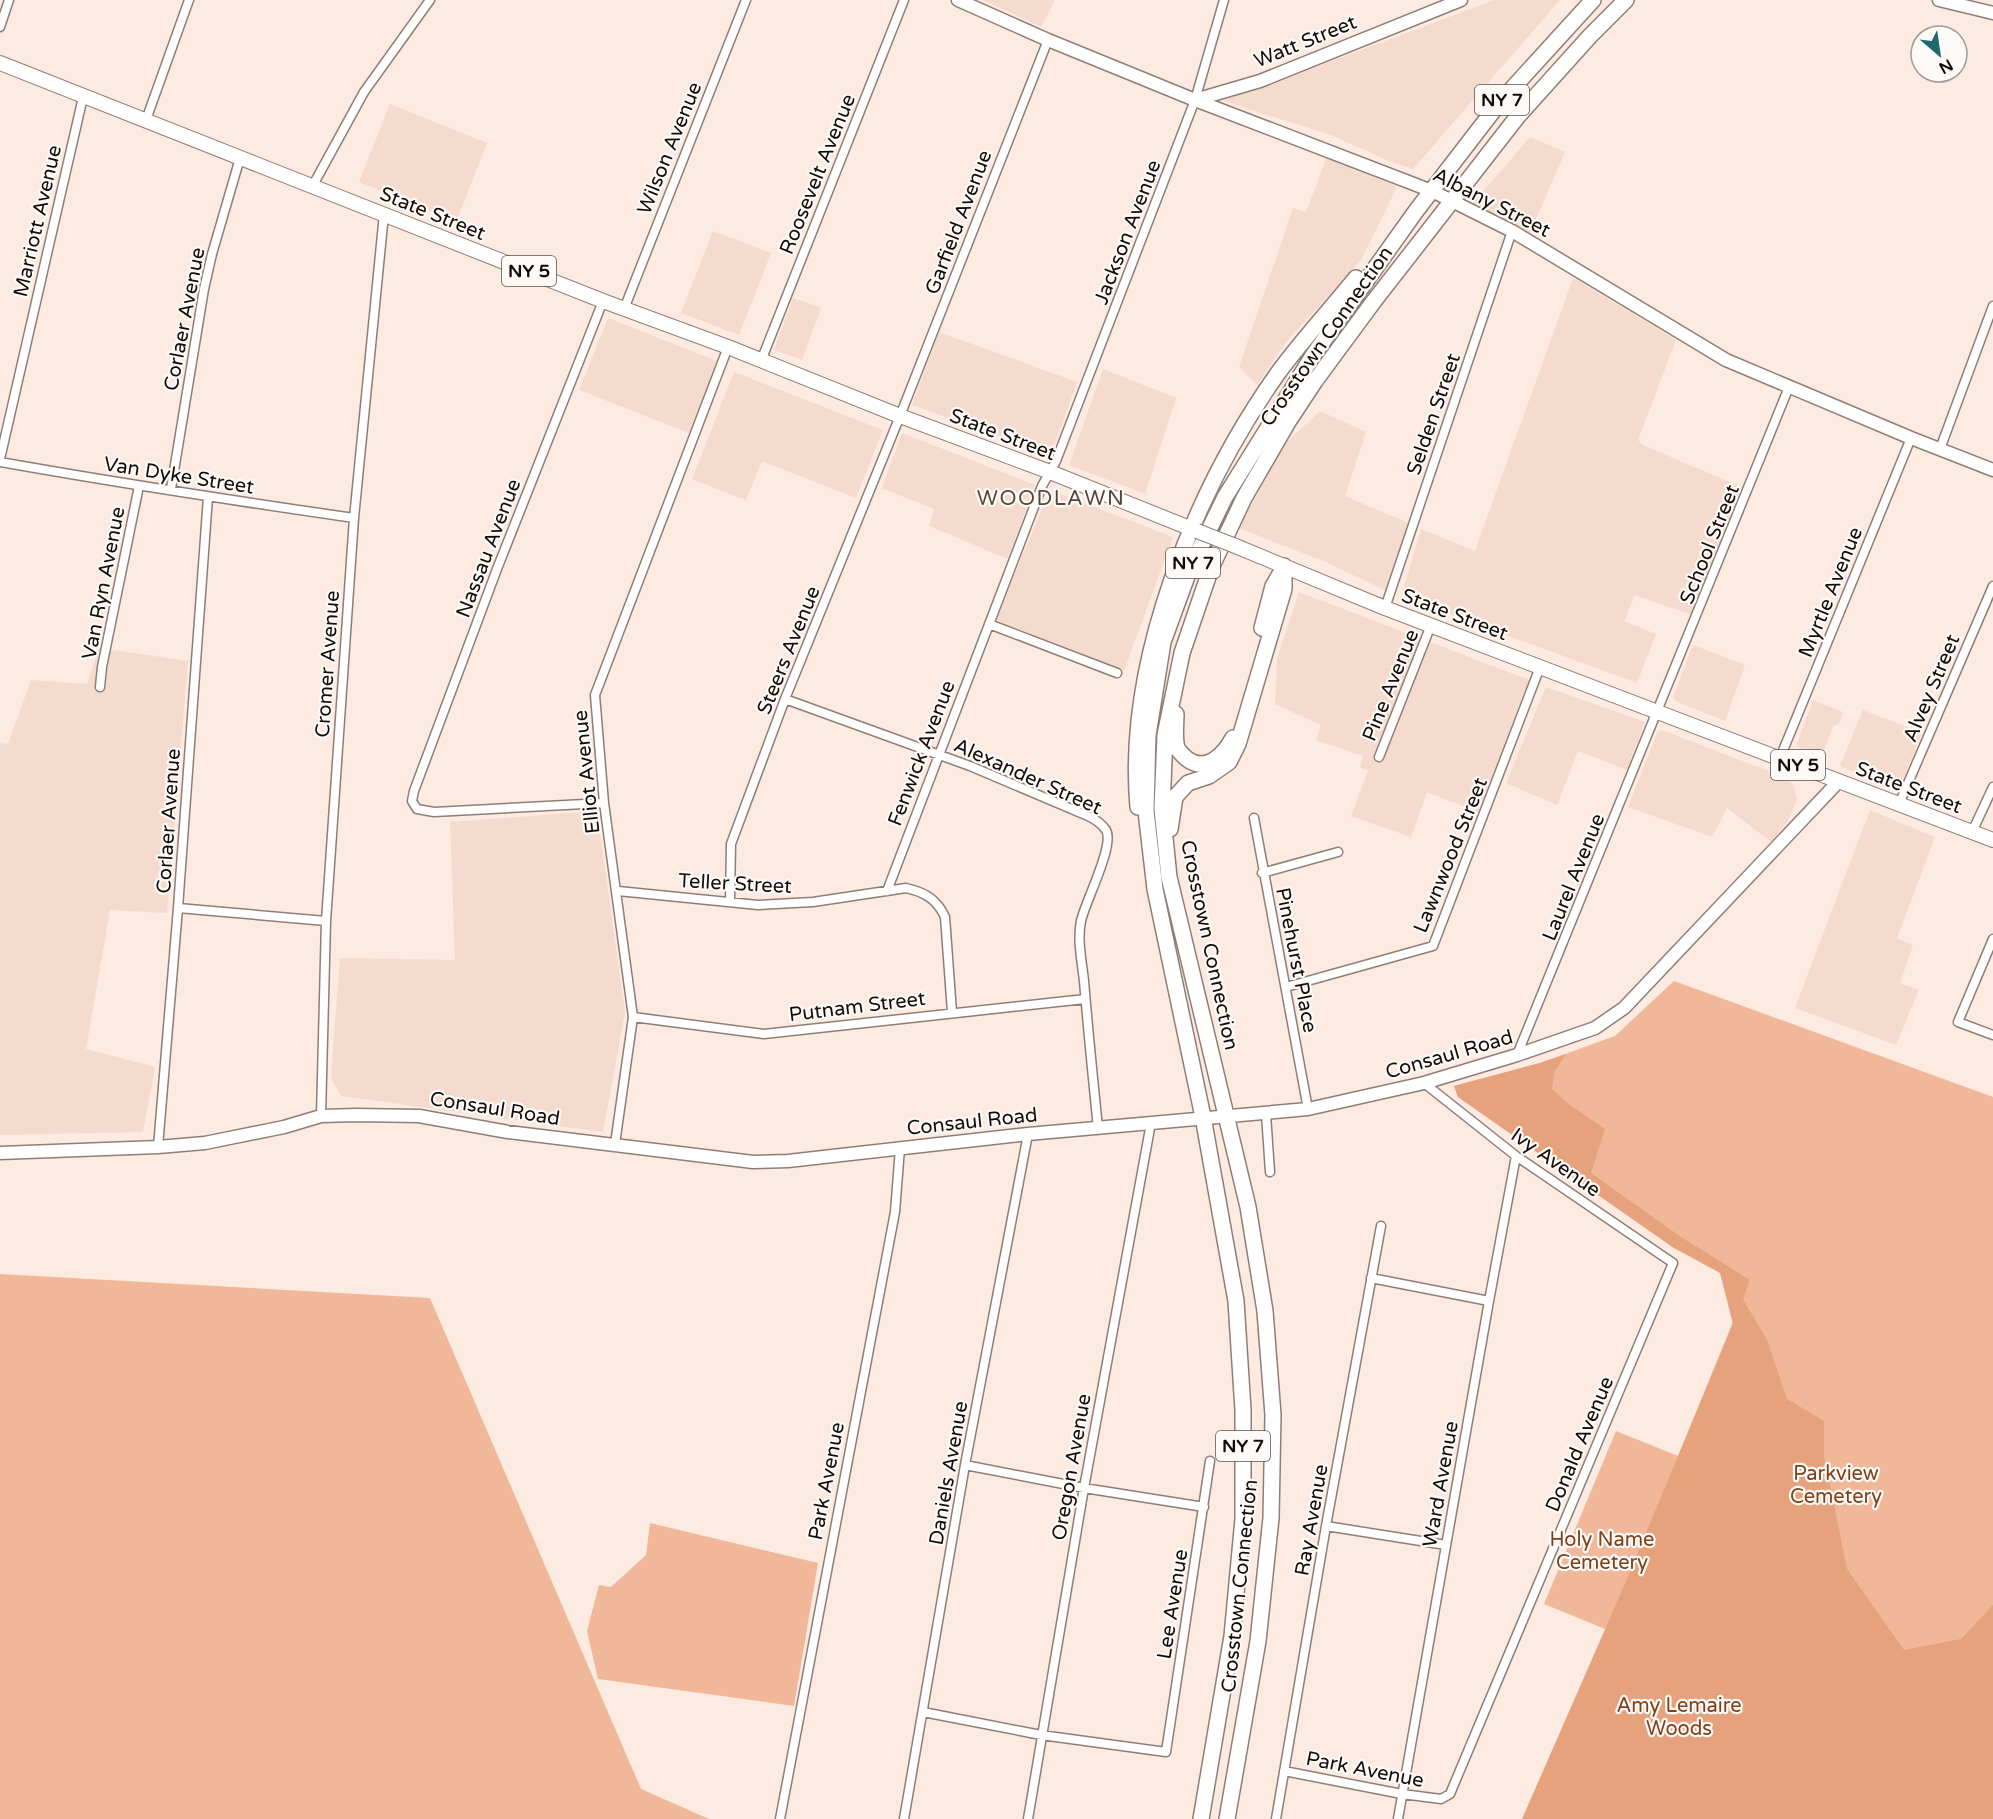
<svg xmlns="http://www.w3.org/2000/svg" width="1993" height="1819" viewBox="0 0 1993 1819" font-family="'Varela Round',sans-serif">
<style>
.built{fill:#f4dbcd}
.green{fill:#f0b798}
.forest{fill:#e5a27c}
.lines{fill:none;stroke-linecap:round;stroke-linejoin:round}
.street-casing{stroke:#8f7e75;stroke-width:11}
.secondary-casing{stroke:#8f7e75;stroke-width:15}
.primary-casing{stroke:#8f7e75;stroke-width:16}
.highway-casing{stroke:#8f7e75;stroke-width:18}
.street{stroke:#fff;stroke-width:8}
.secondary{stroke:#fff;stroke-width:12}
.primary{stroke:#fff;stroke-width:14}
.highway{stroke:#fff;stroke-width:15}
.primary-bridge-casing{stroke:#8f7e75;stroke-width:16;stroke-linecap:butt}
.primary-bridge{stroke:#fff;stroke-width:14}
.labels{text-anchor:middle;stroke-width:4.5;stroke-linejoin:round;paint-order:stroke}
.shield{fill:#fefaf8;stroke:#595351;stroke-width:1.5}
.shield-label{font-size:18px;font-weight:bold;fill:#120c09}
.street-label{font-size:20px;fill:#120c09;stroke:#fefaf8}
.park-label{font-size:20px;fill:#7e4017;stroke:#fefaf8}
.neighbourhood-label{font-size:21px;letter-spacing:1.5px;fill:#55463d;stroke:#fefaf8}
</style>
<rect width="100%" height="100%" fill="#fdeae0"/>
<path class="built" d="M983,0H1055L1041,27Z
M1494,0H1560L1413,169L1386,160L1334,136L1223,101L1224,97L1295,75Z
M390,104L487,143L456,222L359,182Z
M1530,137L1565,152L1530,233L1473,203Z
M1327,157L1397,187L1361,260L1286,342L1257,385L1239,367L1293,208L1306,212Z
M713,231L771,253L739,335L681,313Z
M1573,278L1676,340L1638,440L1643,445L1741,487L1692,615L1635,595L1624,621L1656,634L1637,683L1452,615L1402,594L1421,529L1475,551Z
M793,298L821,308L802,360L774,350Z
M608,318L717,361L689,433L579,390Z
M939,332L1077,382L1051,455L912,405Z
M1103,369L1176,398L1145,494L1069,465Z
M734,372L883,430L856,498L762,461L746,500L692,479Z
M1320,411L1366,432L1345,496L1408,523L1385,590L1323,561L1239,528L1283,446Z
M902,433L1035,485L1008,559L929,526L934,509L882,488Z
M1050,490L1173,537L1124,671L995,620Z
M1299,592L1529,680L1478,812L1427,792L1411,837L1351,816L1368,771L1360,767L1363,756L1316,740L1321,725L1275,704L1277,659Z
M1693,645L1745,665L1725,721L1675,701L1673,697Z
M99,648L188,661L167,913L110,910L86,1049L155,1067L143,1132L0,1135V743L8,744L31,680L87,684Z
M1546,687L1645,722L1627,770L1578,751L1557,805L1506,783Z
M1813,700L1843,712L1839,724L1833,726L1821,758L1796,746Z
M1863,710L1922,733L1899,788L1893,790L1840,766Z
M1662,730L1789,779L1794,787L1797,800L1788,821L1771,842L1727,808L1712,837L1628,807L1657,733Z
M1870,810L1935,837L1897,938L1913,945L1900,983L1919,990L1896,1045L1795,1008Z
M597,811L625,1012L603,1132L341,1096L331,1078L340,958L455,960L450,822Z"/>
<path class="green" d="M1674,981L1993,1097V1819L1605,1629L1544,1604L1616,1431L1678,1456L1750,1280L1674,1248L1458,1097L1454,1086L1540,1063L1615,1036Z
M0,1274L430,1298L641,1789L709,1819H0Z
M650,1523L818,1563L794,1706L598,1679L587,1631L599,1585L611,1587L646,1555Z"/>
<path class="forest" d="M1566,1054L1554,1072L1552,1089L1570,1105L1605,1129L1591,1173L1681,1237L1750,1280L1743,1299L1767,1340L1787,1399L1824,1421V1456L1847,1569L1904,1650L1961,1639L1993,1605V1819H1522L1624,1586L1733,1324L1720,1273L1674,1248L1458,1097L1454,1086L1540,1063Z"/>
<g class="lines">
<g class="street-casing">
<path id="street" d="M0,27L9,0
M146,120L189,0
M312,187L364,92L430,0
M603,301L497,569L414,791L412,801L417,809L434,812L604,803
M624,309L746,0
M761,361L904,0
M1940,449L1993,306
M0,459L83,97
M0,462C118,483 236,501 354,518
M171,489L204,289L212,254L240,158
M1385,608L1512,231
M989,624L1117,673
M100,687L102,667L139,486
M785,699L970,766L1088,816C1095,819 1101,823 1106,830C1115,845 1085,902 1081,921C1077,940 1082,962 1084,981C1088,1030 1093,1079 1098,1128
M1379,757L1431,625
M1780,758L1911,438
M1899,804L1993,586
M1254,818L1308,1109
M1972,832L1993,787
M1262,873L1338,852
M618,891L758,905L813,902L906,888C924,892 937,899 945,917L952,1012
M887,891L1042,486L1056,461L1195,100L1224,0
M730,901L731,844L785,699L900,416L1048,40
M178,908L326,921
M1993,939L1958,1022L1993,1035
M1286,987L1433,946L1540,667
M633,1017L764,1034L1085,999
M1517,1055L1789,387
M1266,1114L1270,1172
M321,1116L326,921L354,518L384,214
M615,1144L633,1017L604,803L595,695L728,347
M158,1147L178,908L208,497
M1371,1278L1489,1301
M965,1465L1084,1488L1204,1507
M1326,1526L1446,1545
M923,1712L1041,1735L1166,1752L1210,1461
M1284,1771L1402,1794L1441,1799L1450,1794L1673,1263L1516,1156L1424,1083
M780,1819L895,1212L900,1148
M904,1819L965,1465L1028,1134
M1028,1819L1084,1488L1151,1123
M1276,1819L1326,1526L1381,1226
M1398,1819L1489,1301L1516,1156"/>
</g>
<g class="secondary-casing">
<path id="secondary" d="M958,0L1048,40L1195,100L1432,191L1512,231L1726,360L1911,438L1993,470
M1939,0L1993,13
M1195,100L1260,81L1461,0
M0,1153L158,1147L205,1143L284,1127L321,1116L356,1115L419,1116L508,1132L753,1162L788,1161L1028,1134L1308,1109L1424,1083L1517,1055L1595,1028L1624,1008L1839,781"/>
</g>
<g class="primary-casing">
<path id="primary" d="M0,63L603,301L728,347L900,416L1050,472L1197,531
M1233,545L1385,608L1993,840"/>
</g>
<g class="highway-casing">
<path id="highway" d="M1262,628L1273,586L1283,569
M1176,714C1176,724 1174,738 1177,748C1179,752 1184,756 1187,759C1206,773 1224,755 1233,738
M1138,807C1125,662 1195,490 1278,373C1302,340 1331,309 1356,278
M1170,829L1175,797L1188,783L1209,776L1229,762L1238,744L1284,589V566
M1201,1819L1232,1636L1243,1519V1410L1236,1301L1203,1117L1155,889L1146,811L1148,735L1163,642L1189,571L1225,497L1314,354L1416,211L1500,102L1593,0
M1227,1819L1258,1641L1271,1518L1273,1415L1265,1311L1248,1207L1169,877L1162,809L1165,735L1182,653L1211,568L1244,498L1288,422L1315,381L1374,301L1518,116L1590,36L1626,0"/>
</g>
<use href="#street" class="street"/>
<use href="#secondary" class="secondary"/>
<use href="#primary" class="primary"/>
<use href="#highway" class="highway"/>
<g class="primary-bridge-casing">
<path id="primary-bridge" d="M1197,531L1233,545"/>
</g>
<use href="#primary-bridge" class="primary-bridge"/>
</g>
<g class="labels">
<g class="shield">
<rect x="1475" y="85" width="54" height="30" rx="4.5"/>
<rect x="502" y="256" width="54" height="30" rx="4.5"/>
<rect x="1166" y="548" width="54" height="30" rx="4.5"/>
<rect x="1771" y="750" width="54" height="30" rx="4.5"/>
<rect x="1216" y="1431" width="54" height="30" rx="4.5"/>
</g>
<g class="shield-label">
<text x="1502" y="106">NY 7</text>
<text x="529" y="277">NY 5</text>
<text x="1193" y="569">NY 7</text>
<text x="1798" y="771">NY 5</text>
<text x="1243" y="1452">NY 7</text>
</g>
<g class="street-label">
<text transform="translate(1305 41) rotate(-22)" y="7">Watt Street</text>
<text transform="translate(669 148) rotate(-68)" y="7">Wilson Avenue</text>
<text transform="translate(817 174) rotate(-68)" y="7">Roosevelt Avenue</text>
<text transform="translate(1492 202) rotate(27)" y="7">Albany Street</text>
<text transform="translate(433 213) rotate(22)" y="7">State Street</text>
<text transform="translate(37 221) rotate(-77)" y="7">Marriott Avenue</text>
<text transform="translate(958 222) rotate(-69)" y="7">Garfield Avenue</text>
<text transform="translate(1127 232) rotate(-69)" y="7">Jackson Avenue</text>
<text transform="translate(184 319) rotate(-79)" y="7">Corlaer Avenue</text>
<text transform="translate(1326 336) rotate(-55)" y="7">Crosstown Connection</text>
<text transform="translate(1433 414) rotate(-71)" y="7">Selden Street</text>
<text transform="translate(1003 434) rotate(21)" y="7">State Street</text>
<text transform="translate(179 475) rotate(9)" y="7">Van Dyke Street</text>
<text transform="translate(1709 544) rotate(-68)" y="7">School Street</text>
<text transform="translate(488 548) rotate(-69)" y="7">Nassau Avenue</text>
<text transform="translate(103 583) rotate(-79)" y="7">Van Ryn Avenue</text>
<text transform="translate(1830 592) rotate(-68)" y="7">Myrtle Avenue</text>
<text transform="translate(1455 614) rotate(21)" y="7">State Street</text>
<text transform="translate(788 650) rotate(-68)" y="7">Steers Avenue</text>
<text transform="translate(327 664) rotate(-86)" y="7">Cromer Avenue</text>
<text transform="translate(1390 685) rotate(-68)" y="7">Pine Avenue</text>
<text transform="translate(1931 688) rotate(-67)" y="7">Alvey Street</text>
<text transform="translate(921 753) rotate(-69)" y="7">Fenwick Avenue</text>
<text transform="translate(586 772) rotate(-96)" y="7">Elliot Avenue</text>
<text transform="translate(1028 776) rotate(24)" y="7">Alexander Street</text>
<text transform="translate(1909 787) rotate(21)" y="7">State Street</text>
<text transform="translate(168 821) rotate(-86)" y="7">Corlaer Avenue</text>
<text transform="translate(1450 855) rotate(-68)" y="7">Lawnwood Street</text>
<text transform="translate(1573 877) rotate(-68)" y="7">Laurel Avenue</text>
<text transform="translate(735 883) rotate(3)" y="7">Teller Street</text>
<text transform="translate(1210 945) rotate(78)" y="7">Crosstown Connection</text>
<text transform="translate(1297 960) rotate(79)" y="7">Pinehurst Place</text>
<text transform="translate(857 1006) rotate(-7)" y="7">Putnam Street</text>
<text transform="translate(1449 1054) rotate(-16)" y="7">Consaul Road</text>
<text transform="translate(495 1108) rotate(9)" y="7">Consaul Road</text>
<text transform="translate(972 1121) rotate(-6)" y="7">Consaul Road</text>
<text transform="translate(1556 1162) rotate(35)" y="7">Ivy Avenue</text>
<text transform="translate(1579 1444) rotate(-67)" y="7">Donald Avenue</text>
<text transform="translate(1071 1467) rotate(-80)" y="7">Oregon Avenue</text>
<text transform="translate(948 1473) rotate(-80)" y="7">Daniels Avenue</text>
<text transform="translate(826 1481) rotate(-79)" y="7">Park Avenue</text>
<text transform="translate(1440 1484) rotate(-80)" y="7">Ward Avenue</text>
<text transform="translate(1311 1520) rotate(-80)" y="7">Ray Avenue</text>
<text transform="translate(1239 1586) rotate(-84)" y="7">Crosstown Connection</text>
<text transform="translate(1172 1604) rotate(-81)" y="7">Lee Avenue</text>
<text transform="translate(1365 1769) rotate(11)" y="7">Park Avenue</text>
</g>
<g class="park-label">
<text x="1836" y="1480">Parkview<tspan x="1836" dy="23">Cemetery</tspan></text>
<text x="1602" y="1546">Holy Name<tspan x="1602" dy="23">Cemetery</tspan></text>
<text x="1679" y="1712">Amy Lemaire<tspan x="1679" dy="23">Woods</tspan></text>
</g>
<g class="neighbourhood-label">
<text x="1051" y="505">WOODLAWN</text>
</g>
</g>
<g transform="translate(1939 54) rotate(151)"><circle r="28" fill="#fefaf8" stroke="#a09b98" stroke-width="1.5"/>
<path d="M0-4.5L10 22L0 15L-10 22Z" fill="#1c696d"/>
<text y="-9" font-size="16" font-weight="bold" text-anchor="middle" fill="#120c09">N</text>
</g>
</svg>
